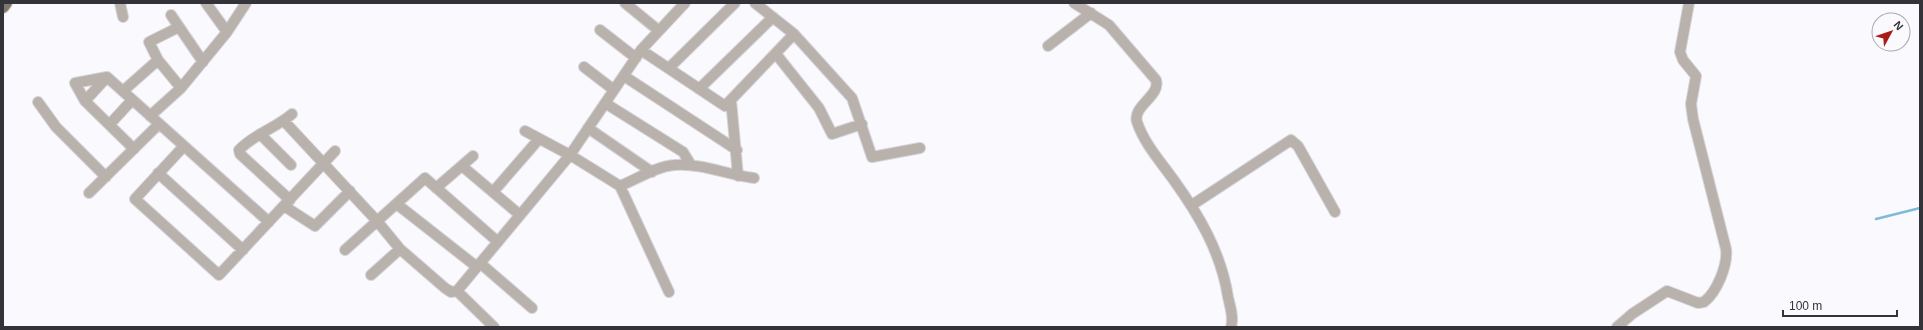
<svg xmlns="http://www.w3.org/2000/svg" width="1923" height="330" viewBox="0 0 1923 330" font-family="Helvetica,sans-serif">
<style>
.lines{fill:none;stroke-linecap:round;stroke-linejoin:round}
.stream{stroke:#7dbbd8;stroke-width:2.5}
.minor-casing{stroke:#d6d5da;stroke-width:12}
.major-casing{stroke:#d6d5da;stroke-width:14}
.minor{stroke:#b9b1ab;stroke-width:10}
.major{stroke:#827569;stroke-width:12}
</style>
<rect width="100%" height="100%" fill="#faf9fd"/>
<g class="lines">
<path class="stream" d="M1876,219L1920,208"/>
<g class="minor-casing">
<path id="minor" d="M120,3L123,17
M625,3L658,30
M755,3L794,34L852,98L872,157L920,148
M1074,3L1109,25L1156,80C1161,96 1132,106 1137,122C1144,143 1160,161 1173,179C1199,215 1221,252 1228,297C1230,306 1234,318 1231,327
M171,15L203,62
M179,27L149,42L158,60L181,88
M600,30L636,58
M227,32L246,3
M1048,46L1091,13
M641,50L725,106L794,34
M776,54L819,108L832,134L862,124
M584,67L614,90
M669,68L735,3
M624,76L737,150
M107,77L269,222
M107,77L75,83L85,101L134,149
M699,89L773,17
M123,91L158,60
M731,100L738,176
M85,101L107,77
M38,102L56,127L106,177
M605,103L683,152L691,165
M150,116L181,88L227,32L206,3
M284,121L377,221L400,249L445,288L451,292L457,291L570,155L641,50L685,3
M110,124L132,100
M588,128L652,172
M525,131L570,155L620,186L669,292
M260,134L291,165
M184,146L135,199L219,275L335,151
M462,166L520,215
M158,173L243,250
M620,186C637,179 657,166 675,165C701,163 728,175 754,178
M436,188L473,156
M493,192L539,139
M89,193L159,124
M290,200L240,154L239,150C254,134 276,128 292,114
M398,205L477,267
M1192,205L1291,140L1298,146L1335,212
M284,206L315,226L350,191
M345,250L425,178L498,242
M480,263L532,308
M371,275L400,249
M457,291L494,327
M1617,327L1632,314L1667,291L1698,303L1704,302C1717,292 1728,265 1726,249L1693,119L1691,104L1696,76L1683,60L1680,52L1689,3"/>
</g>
<g class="major-casing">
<path id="major" d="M3,7L6,3"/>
</g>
<use href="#minor" class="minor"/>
<use href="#major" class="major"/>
</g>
<rect width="1923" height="330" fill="none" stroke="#34333a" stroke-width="8"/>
<g transform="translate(1891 32) rotate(50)"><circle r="19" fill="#faf9fd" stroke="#abaaaf"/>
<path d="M0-3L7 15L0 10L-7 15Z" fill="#ac1a17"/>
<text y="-6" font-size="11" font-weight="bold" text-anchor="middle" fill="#34333a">N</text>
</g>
<path d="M1783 310v6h114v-6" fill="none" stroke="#34333a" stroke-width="2"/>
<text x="1789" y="310" font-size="12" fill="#34333a" stroke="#faf9fd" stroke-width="3" paint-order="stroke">100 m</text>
</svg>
